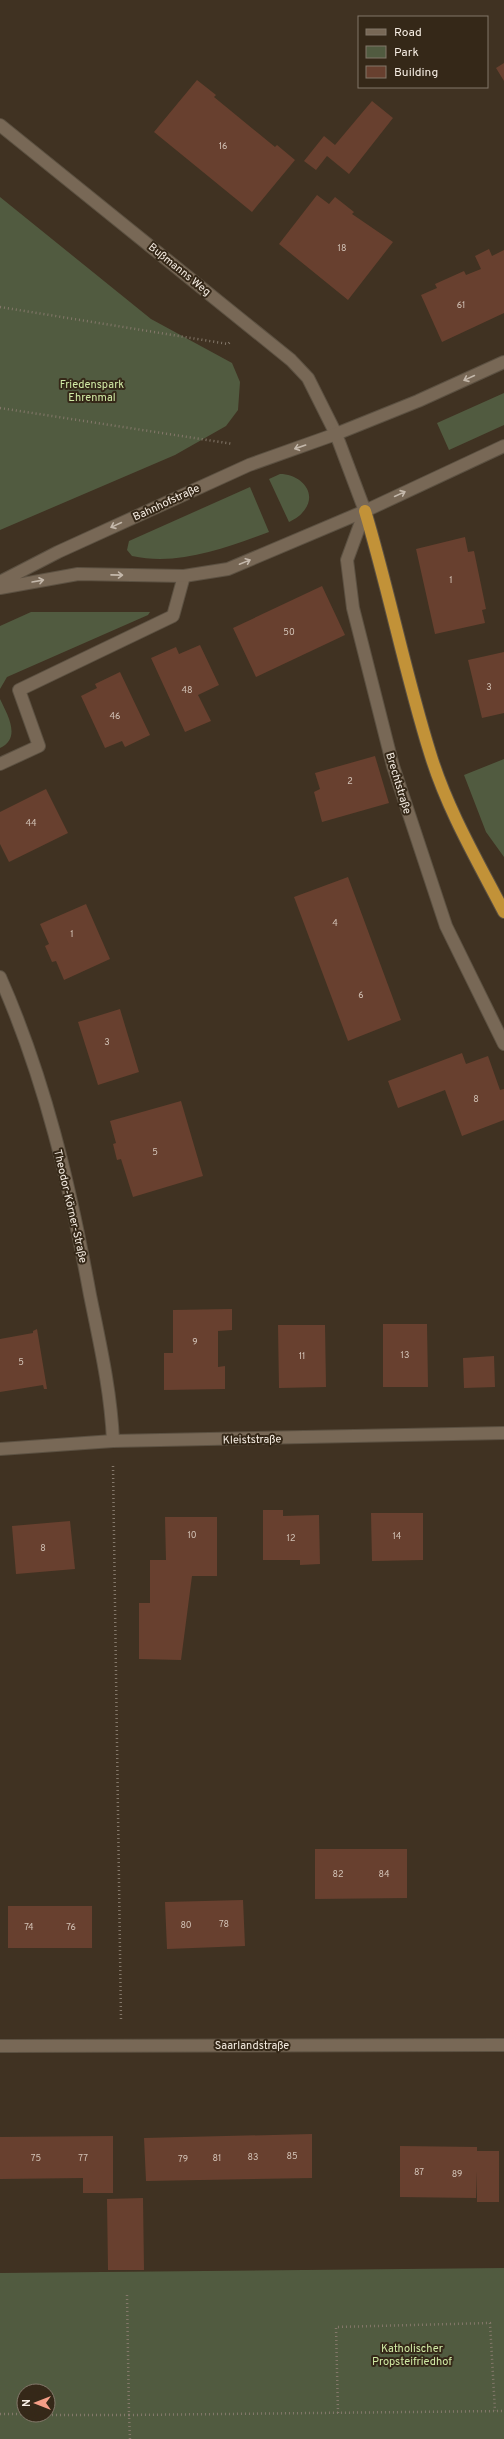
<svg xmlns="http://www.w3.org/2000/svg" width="504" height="2439" viewBox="0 0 504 2439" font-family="Overpass,sans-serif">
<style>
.green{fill:#515b40;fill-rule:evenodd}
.building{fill:#68402f}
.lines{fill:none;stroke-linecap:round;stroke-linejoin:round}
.minor-casing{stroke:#5c5142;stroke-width:14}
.tertiary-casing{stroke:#5c5142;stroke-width:14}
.motorway-casing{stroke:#5c5142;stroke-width:14}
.path{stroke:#84786a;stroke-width:2.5;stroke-dasharray:1 3;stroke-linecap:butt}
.minor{stroke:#786856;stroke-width:12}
.tertiary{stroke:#786856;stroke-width:12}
.motorway{stroke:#c29238;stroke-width:12}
.oneway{stroke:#c4b8ab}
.labels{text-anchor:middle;stroke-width:4;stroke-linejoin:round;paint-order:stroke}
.number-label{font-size:9px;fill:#d2c2b6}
.street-label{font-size:11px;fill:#f6ede3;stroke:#352818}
.park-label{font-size:11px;fill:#d1eaa5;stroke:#352818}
</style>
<rect width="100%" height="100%" fill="#403222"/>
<path class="green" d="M0,197L151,319L232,363L240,382L238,410L226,426L175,455L0,530Z
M504,393V425L449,450L437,423Z
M280,474C301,474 320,494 302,513C299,517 293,520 289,522L269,479Z
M250,487L269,532C225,548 179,566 132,556L127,550L129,541Z
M31,612H150L148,615L7,677L0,689V626Z
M0,699C7,714 22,738 0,748Z
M504,759V857L486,832L464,775Z
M504,2268V2439H0V2273ZM24,2391H48V2415H24Z"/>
<path class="building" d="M504,63V81L496,68Z
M197,80L216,95L214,97L275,147L277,145L295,160L252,212L154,132Z
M372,101L393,118L349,174L327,156L316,170L304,161L324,136L335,145Z
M317,195L329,204L335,197L354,212L352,214L393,242L348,300L279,244Z
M489,249L492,256L504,250V313L442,342L421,295L437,288L435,284L464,271L466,275L481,269L475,256Z
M465,537L468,552L474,551L486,609L482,610L485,623L435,634L416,549Z
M322,586L345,635L256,677L233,628Z
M200,645L219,685L198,695L211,721L185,732L151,658L176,647L179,654Z
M504,652V713L482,718L468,660Z
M120,672L150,735L125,747L122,741L105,748L81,696L97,688L95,684Z
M375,756L389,803L322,822L314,792L320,789L315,773Z
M46,789L68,833L9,862L0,844V812Z
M348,877L401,1020L348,1041L294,897Z
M86,904L110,959L64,980L56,961L52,962L45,946L49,944L40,924Z
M120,1009L139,1072L98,1085L78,1022Z
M462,1053L466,1064L488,1056L500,1090L504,1089V1120L462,1136L445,1090L398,1108L388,1081Z
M181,1101L203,1176L133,1197L121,1159L117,1160L113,1144L116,1143L110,1121Z
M232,1309V1330L218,1331V1367L225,1366V1389L164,1390V1353H173V1310Z
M383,1324H427L428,1387H383Z
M278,1325H325L326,1387L279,1388Z
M37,1329L47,1389H44L43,1385L0,1392V1339L33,1333V1331Z
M494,1356L495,1387L464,1388L463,1358Z
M263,1510H283V1516L319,1515L320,1564L300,1565V1560H263Z
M371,1513H423V1560L372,1561Z
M165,1517H217V1576H192L181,1660L139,1659V1603H150V1560H166Z
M70,1521L75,1569L16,1574L12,1526Z
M315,1849H407V1898L315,1899Z
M243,1900L245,1946L167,1949L165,1902Z
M8,1906H92V1948H8Z
M312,2134V2178L146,2181L144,2138Z
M113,2136V2193H83V2178L0,2179V2137Z
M400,2146L477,2147V2151H499V2202H477V2171L476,2198L400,2197Z
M143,2198L144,2270H108L107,2199Z"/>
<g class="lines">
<g class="minor-casing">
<path id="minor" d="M0,125L291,360L308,378L336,434
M365,511L347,560L353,608L393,766L446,926L504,1044
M0,764L39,746L19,690L173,616L184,576
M0,977C45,1079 70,1186 90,1295C100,1344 111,1392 113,1441
M0,1449L113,1441L504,1433
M0,2046L504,2045"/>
</g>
<g class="tertiary-casing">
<path id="tertiary" d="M336,434L365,511
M0,582L58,552L249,465L336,434L418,401L504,362
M0,588L78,574L184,576L228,569L365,511L504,446"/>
</g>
<g class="motorway-casing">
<path id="motorway" d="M365,511C389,591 405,673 430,753C447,809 477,860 504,912"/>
</g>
<path class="path" d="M0,307L228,344L230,342
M0,408L233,444
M113,1466L121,2021
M338,2413L336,2327L490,2323L495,2411
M0,2414H24
M48,2415H129L127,2295
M130,2439L129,2415L504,2411"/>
<use href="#minor" class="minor"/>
<use href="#tertiary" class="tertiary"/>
<use href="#motorway" class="motorway"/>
</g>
<defs><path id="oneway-shaft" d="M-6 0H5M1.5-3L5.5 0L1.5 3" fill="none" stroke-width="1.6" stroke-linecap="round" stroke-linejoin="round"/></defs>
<g class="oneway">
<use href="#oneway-shaft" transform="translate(469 378) rotate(155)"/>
<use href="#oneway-shaft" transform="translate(300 447) rotate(161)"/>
<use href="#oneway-shaft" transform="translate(400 494) rotate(-25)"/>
<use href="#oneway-shaft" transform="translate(116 525) rotate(155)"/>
<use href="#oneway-shaft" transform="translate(245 562) rotate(-22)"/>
<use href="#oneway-shaft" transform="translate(117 575) rotate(1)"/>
<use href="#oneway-shaft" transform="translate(38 581) rotate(-10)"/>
</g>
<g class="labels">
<g class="number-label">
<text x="223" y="149">16</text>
<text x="342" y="251">18</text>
<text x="461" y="308">61</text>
<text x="451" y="583">1</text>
<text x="289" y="635">50</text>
<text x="489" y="690">3</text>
<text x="187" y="693">48</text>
<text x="115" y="719">46</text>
<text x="350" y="784">2</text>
<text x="31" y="826">44</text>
<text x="335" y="926">4</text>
<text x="72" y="937">1</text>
<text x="361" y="998">6</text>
<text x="107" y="1045">3</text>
<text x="476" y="1102">8</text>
<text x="155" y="1155">5</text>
<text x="195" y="1345">9</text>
<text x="405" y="1358">13</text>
<text x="302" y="1359">11</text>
<text x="21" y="1365">5</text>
<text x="192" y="1538">10</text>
<text x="397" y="1539">14</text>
<text x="291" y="1541">12</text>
<text x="43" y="1551">8</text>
<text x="338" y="1877">82</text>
<text x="384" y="1877">84</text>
<text x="224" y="1927">78</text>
<text x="186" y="1928">80</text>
<text x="29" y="1930">74</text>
<text x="71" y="1930">76</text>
<text x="292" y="2159">85</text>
<text x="253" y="2160">83</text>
<text x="36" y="2161">75</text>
<text x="83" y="2161">77</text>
<text x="217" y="2161">81</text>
<text x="183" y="2162">79</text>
<text x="419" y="2175">87</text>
<text x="457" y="2177">89</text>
</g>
<g class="street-label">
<text transform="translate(180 269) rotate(39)" y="4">Bußmanns Weg</text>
<text transform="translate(166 502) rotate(-25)" y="4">Bahnhofstraße</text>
<text transform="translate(399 783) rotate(73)" y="4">Brechtstraße</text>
<text transform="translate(71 1206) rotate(77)" y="4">Theodor-Körner-Straße</text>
<text transform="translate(252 1439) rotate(-1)" y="4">Kleiststraße</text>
<text x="252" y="2049">Saarlandstraße</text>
</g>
<g class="park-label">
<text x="92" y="388">Friedenspark<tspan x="92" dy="13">Ehrenmal</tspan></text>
<text x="412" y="2352">Katholischer<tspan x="412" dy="13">Propsteifriedhof</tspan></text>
</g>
</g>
<rect x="358" y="16" width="130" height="72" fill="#352818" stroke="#827769"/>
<rect x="366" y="29" width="20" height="6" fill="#786856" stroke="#827769"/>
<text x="394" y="36" font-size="12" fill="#f6ede3">Road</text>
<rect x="366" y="46" width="20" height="12" fill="#515b40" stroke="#827769"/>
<text x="394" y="56" font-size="12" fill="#f6ede3">Park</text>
<rect x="366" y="66" width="20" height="12" fill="#68402f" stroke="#827769"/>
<text x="394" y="76" font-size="12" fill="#f6ede3">Building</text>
<g transform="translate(36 2403) rotate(270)"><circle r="19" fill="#352818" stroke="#827769"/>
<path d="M0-3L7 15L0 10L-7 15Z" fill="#f49e87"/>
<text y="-6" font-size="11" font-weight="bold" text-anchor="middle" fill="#f6ede3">N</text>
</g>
</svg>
